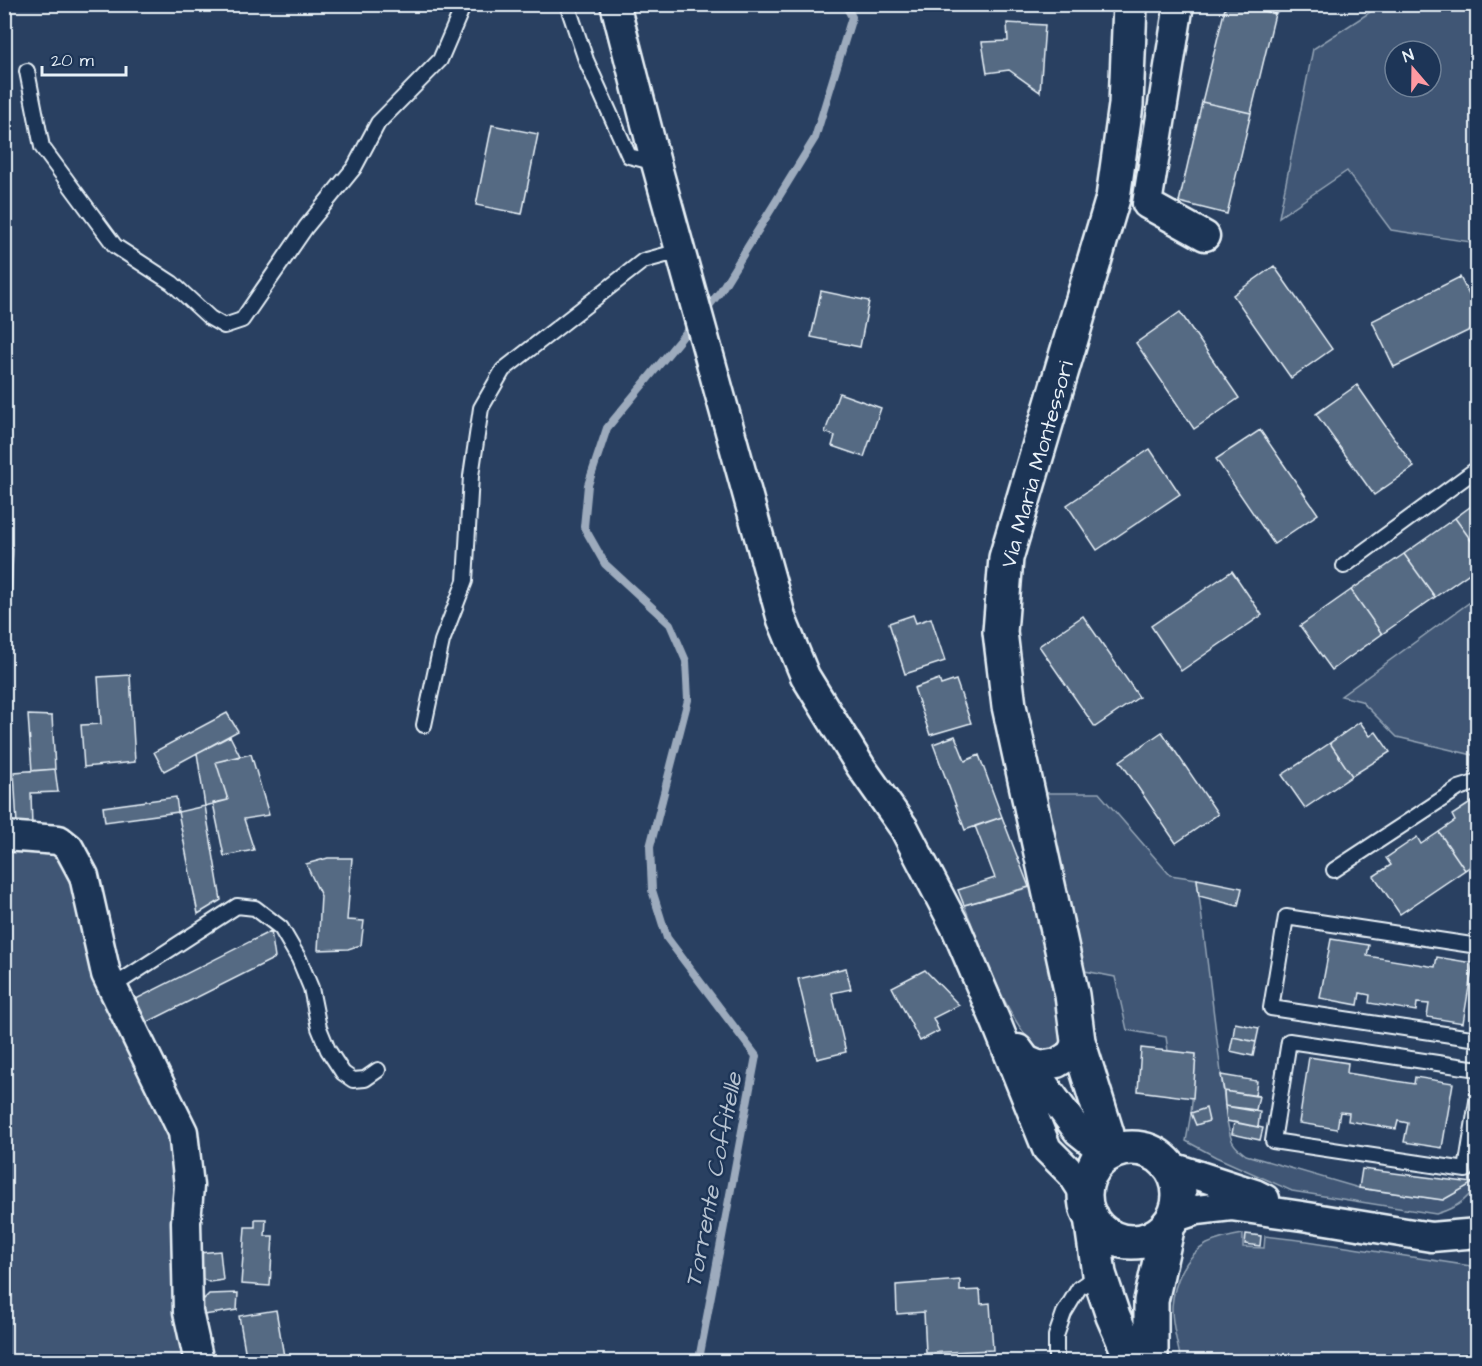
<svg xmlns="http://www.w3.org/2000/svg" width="1482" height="1366" viewBox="0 0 1482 1366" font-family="'Architects Daughter',sans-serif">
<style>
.green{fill:#415774;stroke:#94a4b6;stroke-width:1.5;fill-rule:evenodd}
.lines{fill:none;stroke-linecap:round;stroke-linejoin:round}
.stream{stroke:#9dabbd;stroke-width:8}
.building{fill:#556a83;stroke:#e8f1f8;stroke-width:1.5}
.service-casing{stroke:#e8f1f8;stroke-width:18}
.minor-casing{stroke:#e8f1f8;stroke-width:33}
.tertiary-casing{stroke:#e8f1f8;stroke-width:38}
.service{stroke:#1d3557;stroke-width:14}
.minor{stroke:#1d3557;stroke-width:28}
.tertiary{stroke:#1d3557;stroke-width:33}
.labels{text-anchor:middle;stroke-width:5;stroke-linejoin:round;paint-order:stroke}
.street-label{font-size:22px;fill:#e8f1f8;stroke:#1d3557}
.water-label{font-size:24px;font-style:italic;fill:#b6c2d0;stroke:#1d3557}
</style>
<rect width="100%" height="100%" fill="#294061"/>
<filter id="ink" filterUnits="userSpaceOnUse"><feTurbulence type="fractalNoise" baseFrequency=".0167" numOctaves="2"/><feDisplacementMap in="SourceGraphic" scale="12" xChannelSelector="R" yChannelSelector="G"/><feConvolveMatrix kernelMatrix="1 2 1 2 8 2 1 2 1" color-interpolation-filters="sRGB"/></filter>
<g filter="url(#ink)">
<path class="green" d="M1381,5H1477V243L1391,230L1347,171L1279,217L1313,49ZM1395,51H1431V87H1395Z
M1477,597V756L1397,737L1361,701L1341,696Z
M1046,793H1099L1170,875L1197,879L1227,1121C1231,1139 1230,1144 1246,1155L1359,1188L1443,1200L1477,1180C1472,1199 1453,1209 1436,1214L1292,1191L1216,1157L1186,1141L1191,1113L1196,1055L1168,1051L1166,1037L1127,1030L1115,977L1085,971Z
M4,841L64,853L176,1136L193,1361H5Z
M1035,886L1065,1031L1059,1050L1044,1053C1010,1032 980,943 964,905Z
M1243,1234V1247L1264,1248L1265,1236L1307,1241L1477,1267V1361H1181C1178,1345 1171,1323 1172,1306C1174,1283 1185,1256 1207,1244C1218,1239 1231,1236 1243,1234Z"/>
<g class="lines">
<path class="stream" d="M704,312L720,292L815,138L852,17L845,4
M693,324L607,428L588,485L584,527L605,564L670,624L686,661L688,700L650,847L652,890L667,938L756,1056L700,1354L703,1362"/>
</g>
<path class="building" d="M1226,4H1237L1275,14L1251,113L1202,102Z
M1237,4H1269L1275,14Z
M1269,4H1289L1275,14Z
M1007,23L1045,25L1040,92L1009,70L987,73L982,42L1008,41Z
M1202,102L1251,113L1227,214L1179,202Z
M492,125L538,134L522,214L476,205Z
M1274,266L1332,349L1291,378L1233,295Z
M1460,277L1478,313V326L1394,367L1372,321Z
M821,291L869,301L860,347L811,337Z
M1180,312L1239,398L1194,429L1136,343Z
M1357,385L1414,467L1374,495L1316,414Z
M839,393L881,408L864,457L832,446L835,436L825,432Z
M1260,430L1318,514L1274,544L1216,459Z
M1150,449L1180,494L1097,550L1067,505Z
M1478,501V550L1455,518Z
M1455,518L1478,550V567L1435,597L1404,554Z
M4,548H13L11,595H4Z
M1404,554L1435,597L1382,634L1351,590Z
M1232,571L1262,615L1181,671L1151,626Z
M1351,590L1382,634L1332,670L1300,626Z
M913,615L916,623L931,618L945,661L905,674L889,623Z
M1083,616L1139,697L1095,727L1039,646Z
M130,675L135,762L84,767L81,725L101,724L98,677Z
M939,679L941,685L956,680L971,723L930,735L914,688Z
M227,713L238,731L164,771L154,752Z
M28,715L52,716L55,769L32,771Z
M1360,722L1370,736L1376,732L1390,752L1352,776L1330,743Z
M1162,732L1218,814L1176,843L1120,761Z
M230,736L240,756L216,762L228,800L205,806L197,753Z
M955,736L965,761L979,755L1002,817L965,830L933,744Z
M1330,743L1352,776L1305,808L1282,775Z
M251,754L269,815L244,819L254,850L224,856L213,803L228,800L216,762Z
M55,769L58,792L31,793L32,827L17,824L14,772Z
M176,797L178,812L105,822L103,807Z
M1478,798V862L1465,870L1439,832L1455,821L1452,815Z
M205,806L221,900L198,914L178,812Z
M1002,817L1029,887L964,905L958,890L995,878L975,826Z
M1439,832L1465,870L1400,914L1374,876L1391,865L1386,858L1417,837L1421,844Z
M328,858H352L347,920L364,921L361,945L348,949L318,950L321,896L306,864Z
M1197,879L1242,888L1238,906L1199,896Z
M271,931L275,958L146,1023L134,1000Z
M1331,939L1369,945L1367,956L1435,967L1437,957L1473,963L1463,1023L1427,1017L1429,1004L1417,1003L1416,1011L1369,1003L1370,995L1360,993L1358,1005L1320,998Z
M846,968L851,989L832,993L846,1052L817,1059L798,979Z
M925,970L959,1005L933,1018L939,1031L920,1041L892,987Z
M1235,1023L1259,1028L1256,1042L1233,1037Z
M1233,1037L1256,1042L1253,1056L1230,1051Z
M1141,1048L1196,1054L1193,1098L1138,1091Z
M1309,1057L1348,1063L1347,1073L1414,1084L1415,1077L1453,1083L1442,1148L1404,1142L1408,1123L1398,1121L1396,1129L1348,1121L1349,1113L1340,1112L1337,1129L1299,1123Z
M1221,1075L1257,1081L1255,1096L1224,1091Z
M1224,1091L1259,1096L1256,1110L1225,1106Z
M1225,1106L1260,1112L1258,1127L1227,1121Z
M1206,1108L1209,1121L1196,1125L1191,1113Z
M1234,1122L1263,1128L1260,1140L1232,1134Z
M1362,1169L1473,1183L1443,1200L1359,1188Z
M255,1219H266L265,1236H273L270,1286L241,1284L245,1227H255Z
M1246,1234L1261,1236L1260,1246L1245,1244Z
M220,1251L223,1280L209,1282L199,1277V1253Z
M960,1280V1291L980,1290L981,1304L990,1303L993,1350L926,1353L924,1312L897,1314L896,1285Z
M238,1293L237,1310L204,1315L202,1301L209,1294Z
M276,1310L285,1362H247L239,1316Z"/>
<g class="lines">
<g class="service-casing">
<path id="service" d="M567,4L586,60L629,156L656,163
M27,71L42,147L115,246L172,283L210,318L224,326L242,320L306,227L354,168L378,123L440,60L464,4
M1344,566L1478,468
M424,725L442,641L465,581L471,476L481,408L503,370L643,261L680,251
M1334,870L1459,788L1478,782
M1478,946L1286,917L1271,1008L1478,1039
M112,987L237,906L255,908L281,928L299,959L311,988L319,1028L328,1050L343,1073L353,1080L365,1079L378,1070
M1478,1069L1289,1041L1273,1141L1466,1170L1478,1095
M1056,1362V1336L1064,1313L1079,1288L1099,1274"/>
</g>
<g class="minor-casing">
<path id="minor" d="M615,4L656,163L782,620L805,676L861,767L904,828L956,928L996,1022L1047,1149L1072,1174L1085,1194
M1179,4L1147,204L1205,236
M4,836L59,840L69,848L84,876L106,974L183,1132L189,1186L186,1222L188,1312L199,1362
M1018,1049L1078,1131L1093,1143L1119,1150
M1028,1061L1040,1066L1057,1063L1070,1055L1078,1041
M1169,1166L1255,1194L1265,1199
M1173,1218L1197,1210L1231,1206L1302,1216L1431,1237L1478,1233"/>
</g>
<g class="tertiary-casing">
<path id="tertiary" d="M1085 1195a47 47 0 1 1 94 0a47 47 0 1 1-94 0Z
M1092,1171L1104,1146L1107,1134L1078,1041L1072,995L1009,706L1000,632L1006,558L1113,198L1126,105L1130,4
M1091,1217L1099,1274L1113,1316L1133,1362
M1151,1362V1301L1168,1225"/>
</g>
<use href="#service" class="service"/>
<use href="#minor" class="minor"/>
<use href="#tertiary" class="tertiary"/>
</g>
</g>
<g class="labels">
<g class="street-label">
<text transform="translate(1036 464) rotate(-74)" y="8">Via Maria Montessori</text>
</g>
<g class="water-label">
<text transform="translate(713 1180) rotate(-79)" y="8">Torrente Coffitelle</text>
</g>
</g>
<rect width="1482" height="1366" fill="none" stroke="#1d3557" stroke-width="24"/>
<rect x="12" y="12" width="1458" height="1342" fill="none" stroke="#e8f1f8" stroke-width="2" filter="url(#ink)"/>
<g transform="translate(1413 69) rotate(340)"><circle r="28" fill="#1d3557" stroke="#6e8097" stroke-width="1.5"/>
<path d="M0-4.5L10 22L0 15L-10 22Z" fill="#ff9aa2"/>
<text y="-9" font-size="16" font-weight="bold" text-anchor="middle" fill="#e8f1f8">N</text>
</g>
<path d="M42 66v9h84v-9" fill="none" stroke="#e8f1f8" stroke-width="3"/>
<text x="51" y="66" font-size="18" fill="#e8f1f8" stroke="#1d3557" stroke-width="4.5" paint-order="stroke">20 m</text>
</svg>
